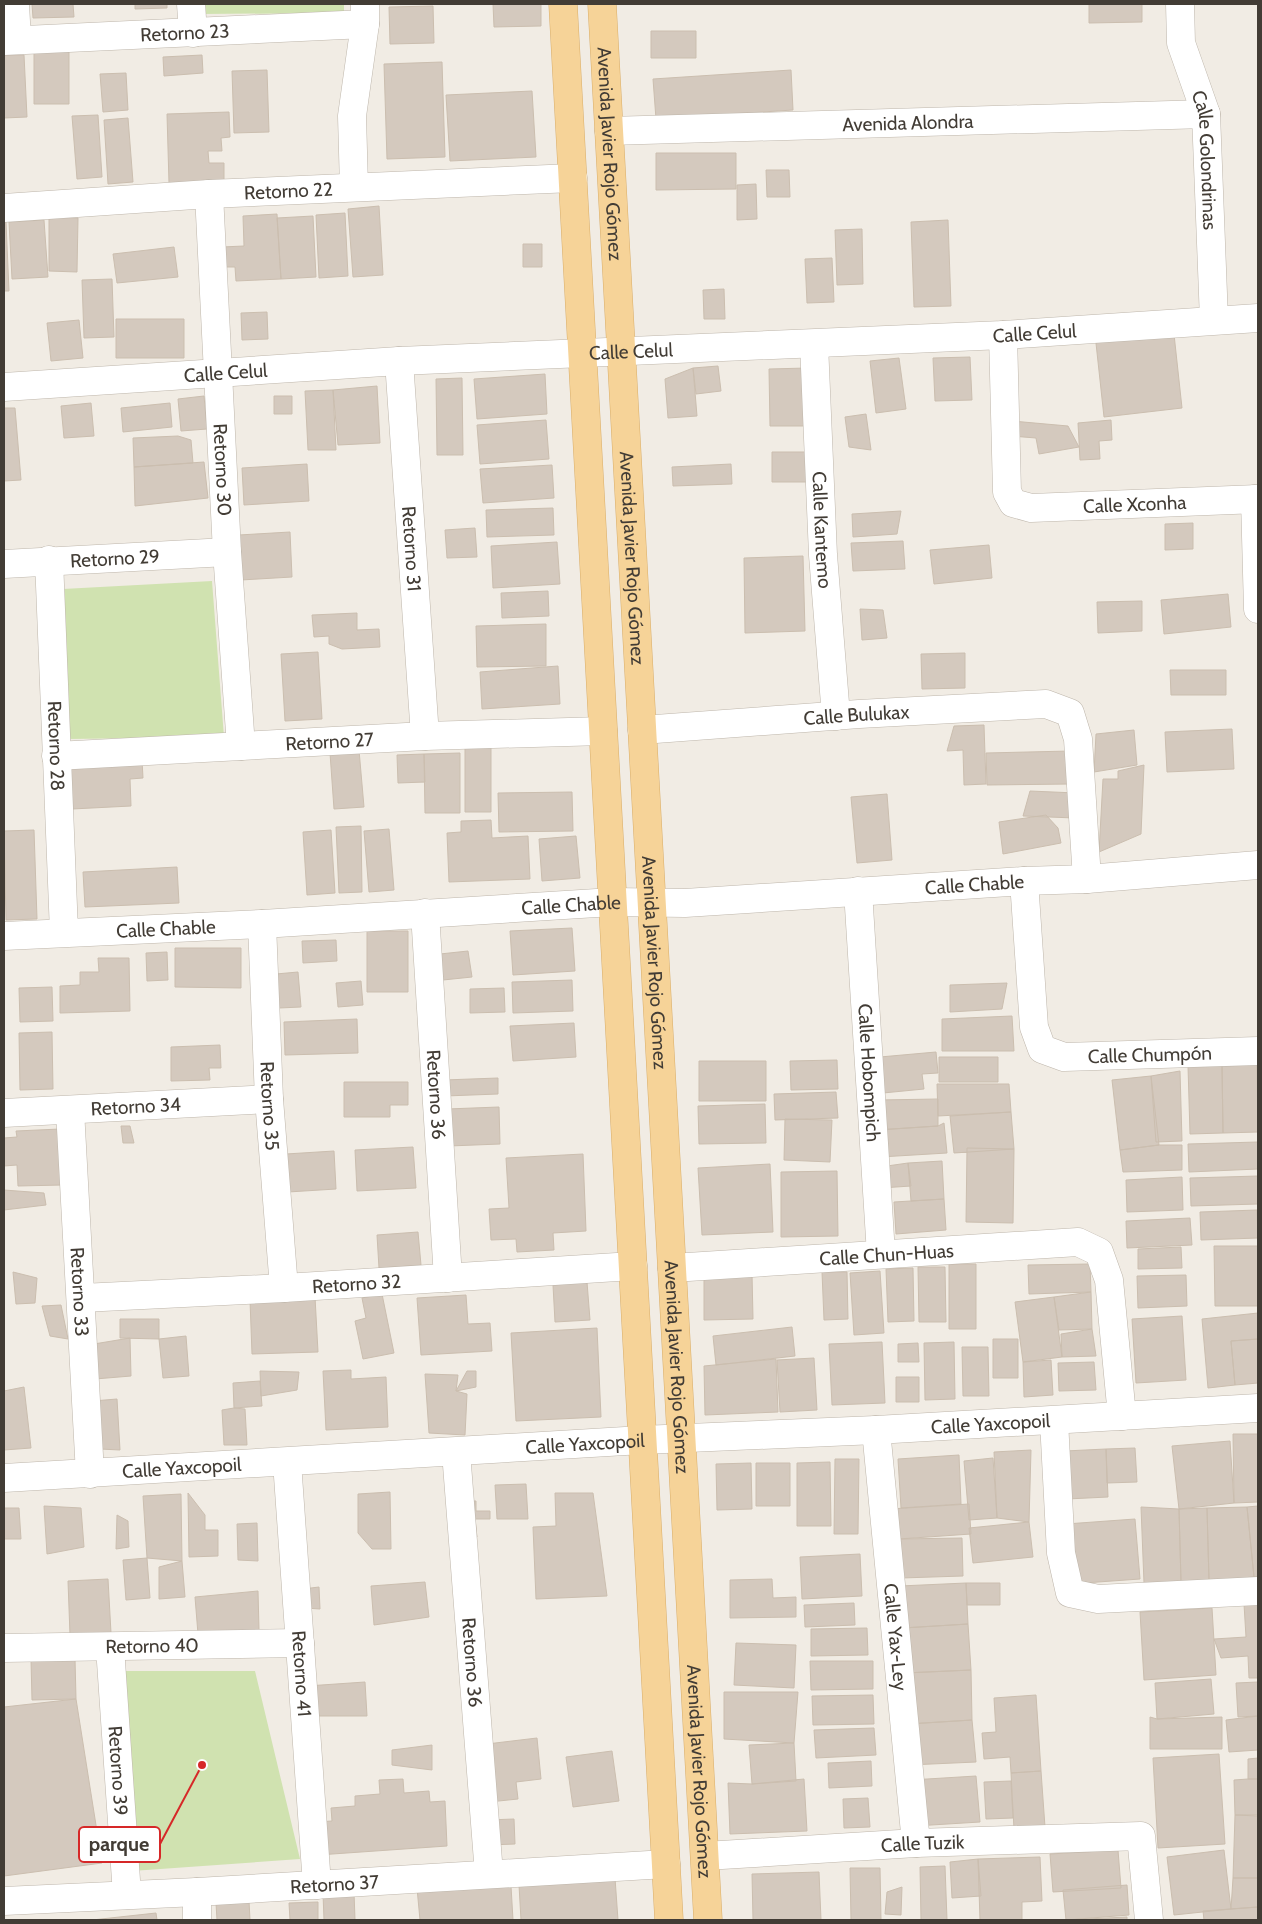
<svg xmlns="http://www.w3.org/2000/svg" width="1262" height="1924" viewBox="0 0 1262 1924" font-family="Cabin,sans-serif">
<style>
.green{fill:#d0e2b0}
.building{fill:#d4c9be;stroke:#cbbeaf}
.lines{fill:none;stroke-linecap:round;stroke-linejoin:round}
.minor-casing{stroke:#beb6ab;stroke-width:29}
.major-casing{stroke:#d9ae6a;stroke-width:29}
.minor{stroke:#fff;stroke-width:28}
.major{stroke:#f6d398;stroke-width:28}
.labels{text-anchor:middle;stroke-width:4.5;stroke-linejoin:round;paint-order:stroke}
.street-label{font-size:19px;fill:#423c35;stroke:#fff}
.leader{fill:none;stroke:#d62828;stroke-width:2}
.callout-dot{fill:#d62828;stroke:#fff;stroke-width:2}
.callout{fill:#fff;stroke:#d62828;stroke-width:2}
.callout-label{font-size:20px;text-anchor:middle;font-weight:bold;fill:#423c35}
</style>
<rect width="100%" height="100%" fill="#f1ece4"/>
<path class="green" d="M199,4H344V13L200,14Z
M212,581L224,737L68,739L63,589Z
M120,1671H255L300,1859L132,1871Z"/>
<path class="building" d="M32,4H73L74,17L33,18Z
M135,4H167V8L135,9Z
M493,4H541V26L494,27Z
M1089,4H1142V22L1089,23Z
M433,6L434,43L390,44L389,7Z
M651,31H696V58H651Z
M34,49H69V104H34Z
M4,55H24L27,117L4,118Z
M202,55L203,73L164,76L163,57Z
M442,62L445,157L387,159L384,64Z
M267,70L269,132L234,133L232,71Z
M791,70L793,110L656,119L653,79Z
M126,73L128,110L103,112L100,74Z
M532,91L536,157L450,161L446,95Z
M229,112L230,137L221,138L222,151H208L209,163H224V182L169,183L167,114Z
M98,115L102,177L77,179L72,116Z
M128,118L133,182L108,184L104,120Z
M656,153H736V189L656,190Z
M766,170H789L790,197H767Z
M756,184L757,219L737,220V185Z
M379,206L383,275L353,277L348,209Z
M345,213L348,276L319,278L316,215Z
M277,214L281,279L236,281L235,267H223L222,247L244,246L243,216Z
M313,216L316,277L281,279L277,218Z
M49,217L78,218L77,272L49,271Z
M44,220L48,277L12,279L9,222Z
M948,220L951,306L914,307L911,222Z
M4,222H6L9,291H4Z
M862,229L863,284L837,285L835,230Z
M523,244H542V267H523Z
M174,247L178,277L117,283L113,254Z
M832,258L834,302L807,303L805,259Z
M112,279L114,337L84,338L82,280Z
M724,289L725,319H704L703,290Z
M267,312L268,339L242,340L241,313Z
M116,319H184V358H116Z
M79,320L83,358L51,361L47,323Z
M1173,325L1182,408L1104,417L1095,334Z
M970,357L972,400L935,401L933,358Z
M899,358L906,409L876,413L870,361Z
M718,366L721,391L696,394L693,368Z
M693,368L697,416L668,418L665,379Z
M807,368L809,426H770L769,369Z
M545,374L547,414L477,419L474,379Z
M462,378L463,455H437L436,379Z
M377,386L380,443L338,445L333,390Z
M333,390L336,450H308L305,391Z
M204,396L207,429L181,431L178,399Z
M274,396H292V414H274Z
M91,403L94,436L64,438L61,406Z
M170,403L172,427L123,432L121,408Z
M4,408H15L21,480L4,481Z
M866,414L871,450L849,447L845,417Z
M546,420L549,459L480,464L477,425Z
M1111,420L1112,440L1099,441L1100,459L1080,460L1078,423Z
M1012,421L1068,426L1079,447L1039,454L1036,438L1011,436Z
M178,436L191,440L193,463L134,467L133,438Z
M772,452H807V482H772Z
M204,462L208,498L135,506L134,467Z
M307,464L309,501L244,505L242,468Z
M731,464L732,484L673,486L672,467Z
M552,465L554,498L483,503L480,469Z
M553,508L554,535L487,537L486,510Z
M901,511L897,534L853,537L852,514Z
M1193,523V549L1165,550V524Z
M475,528L477,557L447,558L445,530Z
M290,532L292,577L241,580L239,535Z
M903,541L905,569L853,571L851,543Z
M557,542L560,584L493,588L491,546Z
M989,545L992,578L934,584L930,550Z
M803,556L805,631L745,633L744,558Z
M548,591L549,616L502,618L501,593Z
M1228,594L1231,627L1164,634L1161,600Z
M1142,601V631L1098,633L1097,602Z
M860,609L883,610L887,638L862,640Z
M357,613V630L379,629L380,647L342,649L329,644V636L314,637L312,615Z
M546,624V666L477,667L476,626Z
M318,652L322,719L285,721L281,654Z
M965,653V688L922,689L921,654Z
M558,666L560,704L482,709L480,672Z
M1170,670H1226V695H1171Z
M984,725L986,784L964,785L963,750L947,751L954,726Z
M1232,729L1234,769L1167,772L1165,732Z
M1134,730L1137,765L1094,772L1096,734Z
M465,748H491V812H465Z
M359,750L364,807L334,809L330,753Z
M1070,751V784L987,785L986,753Z
M460,753V813H425L424,754Z
M424,754L425,782L398,783L397,755Z
M142,760L143,778L130,779L131,806L72,809L69,764Z
M1144,765L1141,834L1099,852L1103,779H1118V771Z
M1030,791L1076,793L1075,818L1023,816Z
M572,792L573,831L499,832L498,793Z
M887,794L892,860L857,863L851,797Z
M1046,815L1058,828L1061,843L1003,854L999,822Z
M491,820L492,838L528,836L530,879L449,882L447,833L461,832V821Z
M361,826L362,892L339,893L336,827Z
M389,829L394,890L369,892L364,831Z
M34,830L37,919L6,920L4,831Z
M331,830L335,893L307,895L303,832Z
M576,836L580,878L542,881L539,839Z
M177,867L179,903L85,907L83,872Z
M572,928L575,971L513,975L510,931Z
M367,931H408V992H367Z
M336,940L337,961L303,963L302,941Z
M175,948H241V988L175,987Z
M468,951L472,977L443,980L440,954Z
M167,952L168,980L147,981L146,953Z
M98,958H129L130,1011L60,1013V986L80,985V972H99Z
M298,972L301,1007L279,1008L276,974Z
M572,980L573,1011L513,1013L512,982Z
M361,981L363,1005L338,1007L336,983Z
M1007,983L1002,1009L950,1012V985Z
M52,987L53,1021L20,1022L19,988Z
M504,988L505,1012L470,1013V989Z
M1012,1016L1014,1051H942V1019Z
M357,1019L358,1053L285,1055L284,1022Z
M574,1023L576,1057L513,1061L510,1026Z
M52,1032L53,1089L20,1090L19,1033Z
M220,1045L221,1068H209L210,1080L171,1081V1047Z
M936,1052L938,1073L922,1074L924,1089L883,1093L880,1057Z
M939,1057H998V1082H939Z
M837,1060L838,1089L791,1090L790,1061Z
M699,1061H766V1101H699Z
M1257,1063L1258,1132L1223,1133L1222,1065Z
M1222,1065L1223,1133L1190,1134L1188,1066Z
M1180,1071L1182,1141L1156,1142L1151,1076Z
M1151,1076L1159,1145L1120,1150L1112,1080Z
M498,1078V1094L445,1096L444,1080Z
M344,1082H408V1105H390V1117H344Z
M937,1084H1009L1011,1112L938,1116Z
M836,1092L838,1118L775,1120L774,1094Z
M938,1099V1126L877,1130L878,1100Z
M765,1104L766,1143L699,1144L698,1106Z
M499,1107L500,1144L449,1146L447,1109Z
M1011,1112L1014,1149L954,1153L950,1116Z
M785,1119L832,1120L830,1162L784,1160Z
M944,1123L947,1153L880,1157L877,1130L938,1126Z
M121,1126H130L134,1143H123Z
M60,1129L62,1185L18,1186L17,1165L4,1166V1138L17,1137L16,1131Z
M1258,1142V1169L1189,1172L1188,1144Z
M1159,1145H1182V1170L1123,1172L1120,1150Z
M413,1147L416,1188L357,1191L355,1150Z
M967,1148L1014,1149L1013,1223L966,1222Z
M334,1151L336,1189L288,1192L286,1154Z
M583,1154L586,1231L553,1233L554,1250L517,1252L516,1239L491,1240L489,1209L509,1208L506,1158Z
M942,1161L944,1199L911,1201L908,1163Z
M908,1163L911,1186L881,1188L880,1167Z
M770,1164L773,1232L702,1235L698,1168Z
M837,1171L838,1236L781,1237V1172Z
M1258,1176V1204L1191,1206L1190,1178Z
M1182,1177L1183,1210L1127,1212L1126,1180Z
M4,1190L44,1193L46,1205L4,1210Z
M944,1199L946,1230L896,1234L894,1202Z
M1257,1210L1258,1238L1201,1240L1200,1212Z
M1190,1218L1192,1245L1127,1248L1126,1221Z
M418,1232L421,1265L379,1268L377,1235Z
M1214,1246H1258V1306H1215Z
M1181,1247L1182,1268L1138,1269V1249Z
M949,1264H976V1329H949Z
M1090,1264L1091,1292L1029,1294L1028,1265Z
M918,1267H945L946,1322H919Z
M913,1268L914,1321L888,1322L886,1269Z
M880,1271L884,1333L854,1335L850,1273Z
M13,1272L37,1278L35,1303L16,1304Z
M822,1272H847L848,1319L824,1320Z
M752,1274L753,1319L704,1320V1275Z
M1186,1275L1187,1306L1138,1308L1137,1276Z
M587,1282L590,1320L555,1322L553,1285Z
M1091,1292L1092,1329L1059,1330L1054,1297Z
M382,1294L394,1353L363,1359L355,1321L366,1318L362,1298Z
M466,1295L468,1324L490,1323L492,1351L421,1355L417,1298Z
M315,1297L318,1352L252,1354L250,1300Z
M1054,1297L1062,1357L1023,1362L1015,1302Z
M61,1305L68,1339L50,1336L42,1306Z
M1258,1313V1339L1231,1341L1235,1385L1208,1388L1202,1319Z
M1182,1316L1186,1380L1136,1383L1132,1319Z
M120,1319H159V1339L120,1338Z
M792,1327L795,1356L716,1365L713,1336Z
M597,1328L601,1417L516,1421L511,1333Z
M1092,1329L1096,1356L1062,1357L1061,1334Z
M186,1336L189,1376L163,1378L159,1339Z
M130,1338L131,1376L95,1379L94,1344Z
M993,1339H1018V1378H993Z
M1258,1339V1383L1235,1385L1231,1341Z
M882,1342L885,1403L832,1405L829,1344Z
M954,1342L955,1399L925,1400L924,1343Z
M918,1343L919,1362H898V1344Z
M962,1347H988L989,1396H963Z
M814,1358L817,1410L780,1412L777,1360Z
M776,1359L778,1412L705,1415L704,1366Z
M1051,1360L1053,1395L1024,1397L1023,1362Z
M1094,1362L1096,1390L1059,1391L1058,1363Z
M351,1370V1379L386,1377L388,1427L326,1430L323,1371Z
M260,1371L299,1372L297,1390L261,1396Z
M467,1371H476V1387L456,1391Z
M425,1374L458,1375L456,1391L467,1394L465,1435L429,1433Z
M896,1377H919V1402H896Z
M260,1381L262,1406L234,1408L233,1383Z
M24,1387L31,1448L4,1450V1391Z
M117,1399L120,1450L100,1449L93,1401Z
M234,1408L245,1409L247,1445H224L222,1410Z
M1233,1434H1258V1502L1234,1503Z
M1230,1441L1234,1503L1179,1509L1172,1446Z
M1135,1448L1137,1482L1107,1483L1106,1449Z
M1106,1449L1108,1497L1067,1499L1065,1451Z
M1031,1450L1029,1522L997,1518L994,1452Z
M959,1455L961,1504L901,1508L898,1459Z
M993,1458L997,1518L969,1520L964,1461Z
M835,1459H859L858,1534H834Z
M830,1462L831,1526H797V1463Z
M751,1463L752,1509L717,1510L716,1464Z
M756,1463H790V1506H756Z
M526,1484L528,1519H497L495,1485Z
M390,1492L391,1549H372L358,1533V1494Z
M188,1493L205,1515V1530H218V1556L189,1557Z
M555,1493H593L607,1596L536,1599L533,1527L556,1526Z
M181,1494L182,1561L147,1558L143,1496Z
M463,1501H476V1511H490V1519H475L477,1537L465,1536Z
M969,1504L971,1534L899,1539L890,1509Z
M44,1506L81,1508L84,1547L47,1554Z
M1258,1506V1577H1254L1247,1507Z
M1141,1507L1179,1509L1181,1582L1144,1583Z
M1247,1507L1254,1577L1209,1581L1207,1508Z
M4,1508H19L21,1539H4Z
M1207,1508L1209,1581L1181,1582L1179,1509Z
M117,1515L128,1521L129,1547L116,1549Z
M1135,1519L1140,1579L1070,1584L1066,1524Z
M1029,1522L1033,1557L973,1563L969,1528Z
M257,1523L258,1561L238,1560L237,1524Z
M962,1538L963,1576L901,1578L899,1539Z
M860,1554L862,1596L802,1599L800,1557Z
M147,1558L150,1598L126,1600L123,1560Z
M182,1561L185,1597L159,1599V1567Z
M108,1579L111,1633L70,1635L68,1581Z
M772,1579L773,1598L796,1597V1617L730,1618V1580Z
M425,1582L429,1617L374,1625L371,1586Z
M966,1583L968,1624L903,1628L900,1586Z
M966,1583H1000V1605H967Z
M319,1587L320,1609L305,1608L303,1589Z
M258,1591L259,1630L198,1634L195,1597Z
M854,1603L855,1625L805,1627L804,1605Z
M1258,1603V1678H1249L1248,1656L1221,1658L1214,1639L1246,1637L1244,1604Z
M1212,1608L1216,1675L1144,1680L1140,1612Z
M968,1624L971,1670L905,1673L903,1628Z
M867,1628L868,1655L811,1656V1629Z
M736,1643L796,1645L794,1688L734,1685Z
M75,1659L76,1699L32,1700L31,1660Z
M810,1661H873V1689L811,1690Z
M971,1670L972,1720L908,1724L905,1673Z
M1211,1679L1214,1714L1157,1719L1155,1683Z
M365,1682L367,1716H312L307,1686Z
M1258,1682V1716L1238,1717L1236,1683Z
M724,1692H798L794,1743L724,1739Z
M873,1695L874,1724L813,1725L812,1696Z
M1036,1695L1041,1771L1011,1773L1010,1757L984,1759L982,1733L996,1732L994,1698Z
M76,1699L102,1863L4,1876V1707Z
M1258,1716V1750L1229,1752L1226,1720Z
M1150,1717L1157,1719L1222,1717V1749H1150Z
M972,1720L976,1762L909,1765L908,1724Z
M874,1728L876,1755L816,1758L814,1730Z
M537,1738L541,1779L516,1782L518,1799L489,1802L487,1744Z
M794,1743L796,1781L752,1784L749,1745Z
M432,1745V1770L392,1765V1750Z
M612,1751L619,1801L573,1807L566,1757Z
M1219,1754L1225,1844L1158,1848L1153,1758Z
M1258,1758V1779H1248V1759Z
M871,1761L872,1786L829,1788L828,1763Z
M1041,1771L1045,1827L1014,1829L1011,1773Z
M976,1776L980,1822L915,1826L911,1780Z
M403,1779L404,1793L429,1791L430,1802L445,1801L447,1846L318,1855L315,1822L332,1821L331,1808L355,1806V1796L380,1794L379,1780Z
M804,1779L807,1831L730,1834L728,1783L752,1784Z
M1248,1779H1258V1815H1235L1234,1780Z
M1011,1781L1013,1818L986,1819L984,1782Z
M868,1798L870,1827L844,1828L843,1799Z
M1235,1815L1258,1816V1878H1233Z
M514,1819L515,1844L489,1845L488,1820Z
M1118,1850L1121,1888L1053,1892L1050,1854Z
M1224,1850L1231,1909L1174,1915L1167,1857Z
M1040,1857L1042,1901L1022,1902V1920H980L978,1859Z
M978,1859L981,1896L952,1898L950,1862Z
M945,1866L947,1920H921L920,1867Z
M850,1868H880L881,1920H851Z
M819,1872L821,1920H753L752,1874Z
M615,1878L618,1920H521L519,1885Z
M1233,1878H1258V1907L1231,1909Z
M1127,1885L1129,1915L1066,1920L1063,1890Z
M511,1886L513,1920H420L417,1888Z
M902,1887L901,1915L885,1914L887,1892Z
M354,1892L355,1920H324L323,1893Z
M249,1901L250,1920H217L216,1903Z
M318,1902V1920H290L289,1903Z
M1258,1907V1920H1204L1203,1911Z
M156,1913L157,1920H92Z
M1127,1917V1920H1066Z"/>
<g class="lines">
<g class="minor-casing">
<g id="minor">
<path d="M15,4L17,40"/>
<path d="M191,4L193,33"/>
<path id="s1" d="M1180,4L1181,43L1206,114L1214,320"/>
<path id="s2" d="M4,41L365,24"/>
<path id="s3" d="M609,131L1206,114"/>
<path d="M354,187L352,116L365,24V4"/>
<path id="s4" d="M209,194L227,552L241,746"/>
<path id="s5" d="M4,208L209,194L573,178"/>
<path id="s6" d="M1003,335L1007,492L1013,503L1031,508L1258,499"/>
<path id="s7" d="M814,344L823,555L836,716"/>
<path id="s8" d="M399,361L425,736"/>
<path id="s9" d="M4,387L399,361L1003,335L1258,318"/>
<path d="M1255,499L1258,609"/>
<path id="s10" d="M49,560L64,932"/>
<path id="s11" d="M4,564L227,552"/>
<path id="s12" d="M642,730L859,714L1046,704L1070,713L1078,739L1087,879"/>
<path id="s13" d="M56,756L425,736L603,731"/>
<path id="s14" d="M1024,881L1034,1027L1042,1049L1064,1057L1258,1051"/>
<path id="s15" d="M858,891L881,1254"/>
<path id="s16" d="M425,913L448,1278"/>
<path id="s17" d="M262,924L269,1099L284,1288"/>
<path id="s18" d="M4,936L262,924L613,902L685,903L1024,881L1087,879L1258,865"/>
<path id="s19" d="M70,1110L90,1474"/>
<path id="s20" d="M4,1113L269,1099"/>
<path id="s21" d="M672,1268L1078,1242L1099,1252L1109,1280L1122,1416"/>
<path id="s22" d="M82,1298L284,1288L633,1266"/>
<path d="M1054,1421L1061,1553L1070,1593L1098,1599L1258,1591"/>
<path id="s23" d="M876,1430L916,1843"/>
<path id="s24" d="M456,1452L489,1874"/>
<path id="s25" d="M287,1462L317,1885"/>
<path id="s26" d="M4,1478L642,1440L876,1430L1258,1408"/>
<path id="s27" d="M110,1647L127,1895"/>
<path id="s28" d="M4,1648L300,1643"/>
<path id="s29" d="M705,1856L916,1843L1141,1836L1149,1920"/>
<path d="M197,1892V1920"/>
<path id="s30" d="M4,1901L197,1892L666,1864"/>
</g>
</g>
<g class="major-casing">
<g id="major">
<path d="M563,4L669,1920"/>
<path id="s31" d="M602,4L708,1920"/>
</g>
</g>
<use href="#minor" class="minor"/>
<use href="#major" class="major"/>
</g>
<g class="labels">
<g class="street-label">
<text dy="7" stroke="none"><textPath href="#s2" startOffset="181">Retorno 23</textPath></text>
<text dy="7" stroke="none"><textPath href="#s3" startOffset="299">Avenida Alondra</textPath></text>
<text dy="7" stroke="none"><textPath href="#s31" startOffset="150">Avenida Javier Rojo Gómez</textPath></text>
<text dy="7" stroke="none"><textPath href="#s1" startOffset="160">Calle Golondrinas</textPath></text>
<text dy="7" stroke="none"><textPath href="#s5" startOffset="285">Retorno 22</textPath></text>
<text dy="7" stroke="none"><textPath href="#s9" startOffset="1032">Calle Celul</textPath></text>
<text dy="7" stroke="none"><textPath href="#s9" startOffset="628">Calle Celul</textPath></text>
<text dy="7" stroke="none"><textPath href="#s9" startOffset="222">Calle Celul</textPath></text>
<text dy="7" stroke="none"><textPath href="#s4" startOffset="276">Retorno 30</textPath></text>
<text dy="7" stroke="none"><textPath href="#s6" startOffset="292">Calle Xconha</textPath></text>
<text dy="7" stroke="none"><textPath href="#s7" startOffset="186">Calle Kantemo</textPath></text>
<text dy="7" stroke="none"><textPath href="#s8" startOffset="188">Retorno 31</textPath></text>
<text dy="7" stroke="none"><textPath href="#s11" startOffset="111">Retorno 29</textPath></text>
<text dy="7" stroke="none"><textPath href="#s31" startOffset="555">Avenida Javier Rojo Gómez</textPath></text>
<text dy="7" stroke="none"><textPath href="#s12" startOffset="215">Calle Bulukax</textPath></text>
<text dy="7" stroke="none"><textPath href="#s13" startOffset="274">Retorno 27</textPath></text>
<text dy="7" stroke="none"><textPath href="#s10" startOffset="186">Retorno 28</textPath></text>
<text dy="7" stroke="none"><textPath href="#s18" startOffset="972">Calle Chable</textPath></text>
<text dy="7" stroke="none"><textPath href="#s18" startOffset="568">Calle Chable</textPath></text>
<text dy="7" stroke="none"><textPath href="#s18" startOffset="162">Calle Chable</textPath></text>
<text dy="7" stroke="none"><textPath href="#s31" startOffset="960">Avenida Javier Rojo Gómez</textPath></text>
<text dy="7" stroke="none"><textPath href="#s14" startOffset="279">Calle Chumpón</textPath></text>
<text dy="7" stroke="none"><textPath href="#s15" startOffset="182">Calle Hobompich</textPath></text>
<text dy="7" stroke="none"><textPath href="#s16" startOffset="182">Retorno 36</textPath></text>
<text dy="7" stroke="none"><textPath href="#s17" startOffset="182">Retorno 35</textPath></text>
<text dy="7" stroke="none"><textPath href="#s20" startOffset="132">Retorno 34</textPath></text>
<text dy="7" stroke="none"><textPath href="#s21" startOffset="215">Calle Chun-Huas</textPath></text>
<text dy="7" stroke="none"><textPath href="#s22" startOffset="275">Retorno 32</textPath></text>
<text dy="7" stroke="none"><textPath href="#s19" startOffset="182">Retorno 33</textPath></text>
<text dy="7" stroke="none"><textPath href="#s31" startOffset="1365">Avenida Javier Rojo Gómez</textPath></text>
<text dy="7" stroke="none"><textPath href="#s26" startOffset="988">Calle Yaxcopoil</textPath></text>
<text dy="7" stroke="none"><textPath href="#s26" startOffset="582">Calle Yaxcopoil</textPath></text>
<text dy="7" stroke="none"><textPath href="#s26" startOffset="178">Calle Yaxcopoil</textPath></text>
<text dy="7" stroke="none"><textPath href="#s23" startOffset="208">Calle Yax-Ley</textPath></text>
<text dy="7" stroke="none"><textPath href="#s28" startOffset="148">Retorno 40</textPath></text>
<text dy="7" stroke="none"><textPath href="#s24" startOffset="211">Retorno 36</textPath></text>
<text dy="7" stroke="none"><textPath href="#s25" startOffset="212">Retorno 41</textPath></text>
<text dy="7" stroke="none"><textPath href="#s27" startOffset="124">Retorno 39</textPath></text>
<text dy="7" stroke="none"><textPath href="#s31" startOffset="1770">Avenida Javier Rojo Gómez</textPath></text>
<text dy="7" stroke="none"><textPath href="#s29" startOffset="218">Calle Tuzik</textPath></text>
<text dy="7" stroke="none"><textPath href="#s30" startOffset="331">Retorno 37</textPath></text>
</g>
</g>
<path class="leader" d="M202 1765L160 1844"/>
<circle class="callout-dot" cx="202" cy="1765" r="5"/>
<rect class="callout" x="79" y="1827" width="81" height="35" rx="5"/>
<g class="callout-label">
<text x="119" y="1851">parque</text>
</g>
<rect width="1262" height="1924" fill="none" stroke="#423c35" stroke-width="10"/>
</svg>
